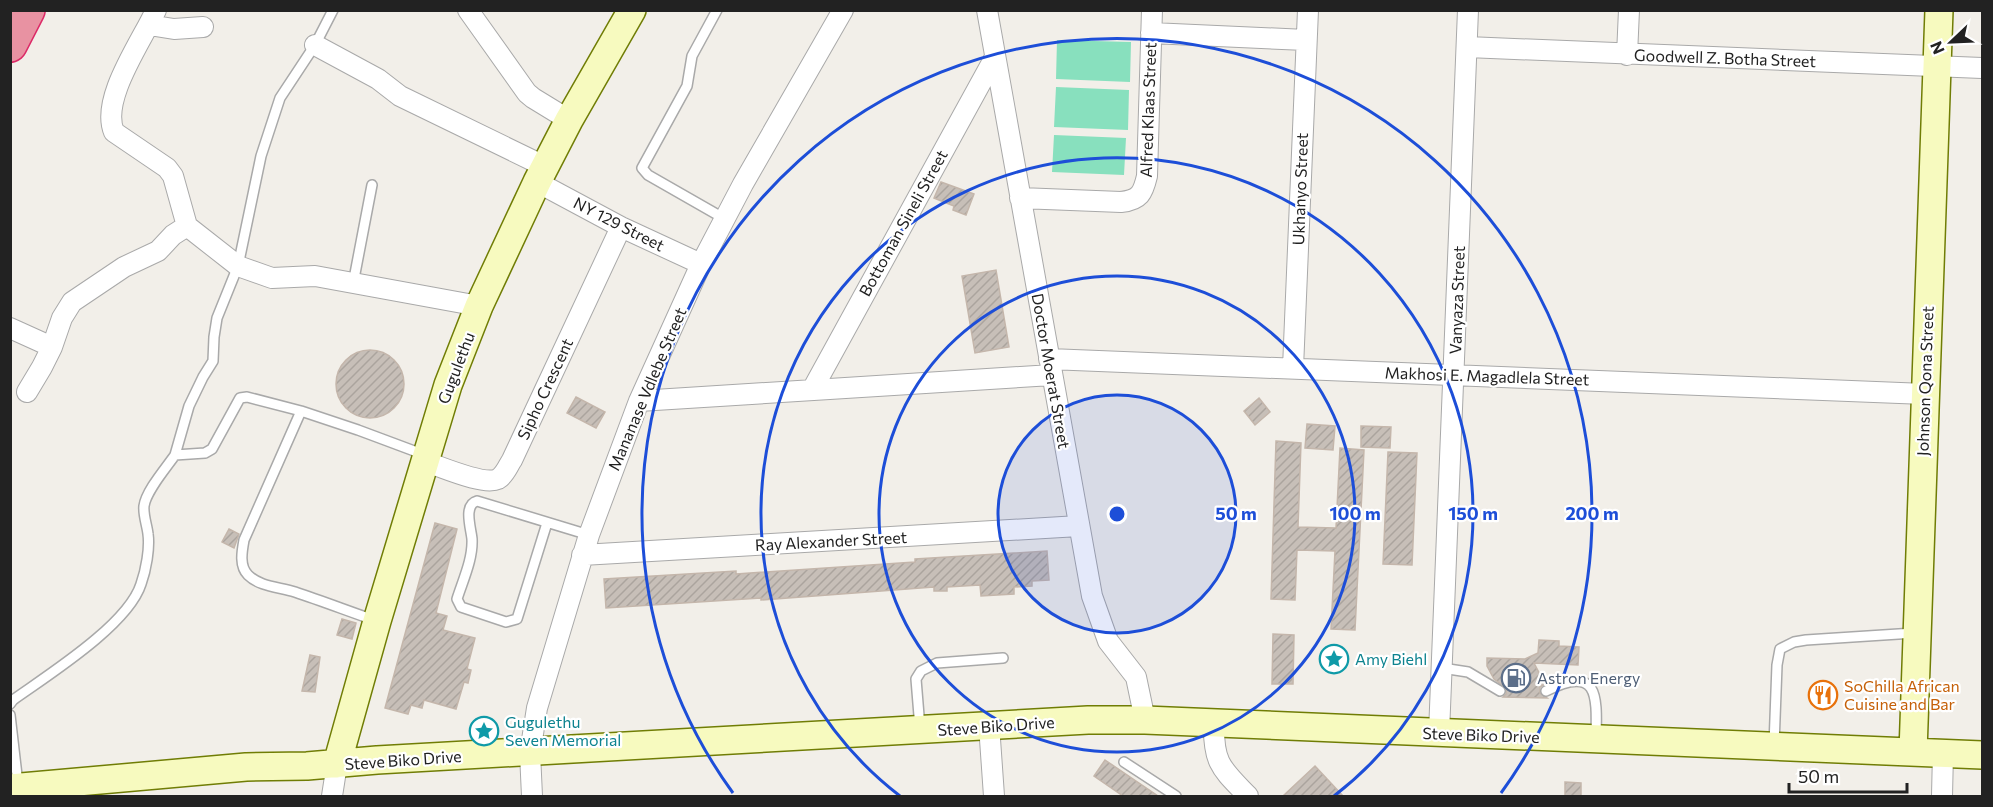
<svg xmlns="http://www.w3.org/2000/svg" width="1993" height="807" viewBox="0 0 1993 807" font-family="Commissioner,sans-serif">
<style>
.pitch{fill:#88e0be}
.building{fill:url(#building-hatch);stroke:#c4b6ab;stroke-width:1.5}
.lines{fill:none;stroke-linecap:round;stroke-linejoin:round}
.lane-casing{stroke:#a9a9a9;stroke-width:12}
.street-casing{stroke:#a9a9a9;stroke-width:22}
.secondary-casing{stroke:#707d05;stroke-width:30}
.highway-casing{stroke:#dc2a67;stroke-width:36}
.lane{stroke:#fff;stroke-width:9}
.street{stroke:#fff;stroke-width:20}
.secondary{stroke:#f7fabf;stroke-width:27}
.highway{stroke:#e892a2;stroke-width:33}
.ring{fill:none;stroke:#1d4ed8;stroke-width:3}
.labels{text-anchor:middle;stroke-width:4.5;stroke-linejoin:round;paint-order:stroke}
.street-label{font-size:16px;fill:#222;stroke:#fff}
.culture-label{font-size:16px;fill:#0d838f;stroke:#fff;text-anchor:start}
.service-label{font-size:16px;fill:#4e5e75;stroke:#fff;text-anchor:start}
.food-label{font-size:16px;fill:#c56008;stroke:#fff;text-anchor:start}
.centre{fill:#1d4ed8;stroke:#fff;stroke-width:3}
.ring-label{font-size:18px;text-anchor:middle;font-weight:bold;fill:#1d4ed8;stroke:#fff;stroke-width:4.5;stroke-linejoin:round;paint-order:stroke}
</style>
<defs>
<pattern id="building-hatch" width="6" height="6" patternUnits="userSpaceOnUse" patternTransform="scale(1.5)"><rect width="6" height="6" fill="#c7bfb8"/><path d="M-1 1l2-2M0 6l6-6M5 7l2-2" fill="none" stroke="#aba49e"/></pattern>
</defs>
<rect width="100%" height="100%" fill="#f2efe9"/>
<path class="pitch" d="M1057,40L1131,42L1130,82L1056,79Z
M1056,87L1129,90L1128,130L1054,127Z
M1054,135L1126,138L1124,175L1052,172Z"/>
<path class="building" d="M941,182L974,194L966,215L953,210L954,206L934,198Z
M996,270L1009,347L975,353L962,276Z
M336 384a34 34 0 1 1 68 0a34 34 0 1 1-68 0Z
M576,397L605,412L596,428L567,413Z
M1259,398L1270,412L1255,425L1244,411Z
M1307,424L1335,426L1333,450L1305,448Z
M1361,426L1391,427L1390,448L1361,447Z
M1276,441L1301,443L1298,527L1336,528L1340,448L1364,450L1355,630L1331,629L1335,551L1297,550L1295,600L1271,599Z
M1388,452L1417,453L1412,565L1383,564Z
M435,523L457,529L436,613L447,616L443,630L475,638L467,669L471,670L468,683L464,682L456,709L424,700L422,708L411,705L408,714L385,708Z
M229,529L239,534L234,548L222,542Z
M1047,551L1049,580L1032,581V586L1014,587V594L981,596L980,585L947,587V591H934V587L761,600V598L606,608L604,579L736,571V574L915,562V559Z
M342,619L356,623L352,639L337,635Z
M1273,634L1294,635L1293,684H1272Z
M1539,640L1559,641V646L1579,647L1578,665L1534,663L1545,684L1540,687V693L1547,698L1503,697L1506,694V688L1494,679L1487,666V658L1525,659L1538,653Z
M310,655L320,657L315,692L302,691Z
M1105,760L1158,796H1123L1094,776Z
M1315,766L1343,796H1283Z
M1565,782L1581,783V796H1565Z"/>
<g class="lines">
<g class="lane-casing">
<path id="lane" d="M717,10L692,56L687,86L642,168L648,175L725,219
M353,284L372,185
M175,455L189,406L203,377L213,361L214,337L217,318L238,266L261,156L280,98L315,45L333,10
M547,523L517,619L506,622L461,607L457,599C463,580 473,559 472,539C471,528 463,505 477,501L589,535
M374,620C348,611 322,601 295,592C280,587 260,587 248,575C239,566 242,551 244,540L301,411L358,430L425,455
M1442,668L1468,672L1500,691
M1546,691C1599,664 1597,696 1596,738
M10,704L13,700C48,675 128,625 141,584C146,570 150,548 148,534C147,525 143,515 144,506C146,491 166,468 175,455L205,453L212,449L240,398L247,397L301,411
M10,715L18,784
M920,728L916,679L921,671L937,663L1003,658
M1774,745L1777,665L1780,649L1794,642L1806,640L1914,633
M1124,762L1176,796"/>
</g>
<g class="street-casing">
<path id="street" d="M156,10C142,41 100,99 114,132L167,168L173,176L187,226L238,266L272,278L315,276L479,306
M468,10L527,93L533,98L569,120
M987,10L1092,596L1108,641L1136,677L1145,720
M149,25L174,29L203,27
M1151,33L1306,40
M315,45L378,79L400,96L546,167
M1467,47L1982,68
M1627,55L1629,10
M537,182L621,227L701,264
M1020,198L1121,202C1140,200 1143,193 1147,176L1152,10
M10,328L52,347
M1049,359L1925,394
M1293,368L1308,10
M812,390L995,57
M27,392L42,367L52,347L62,318L72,302L124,267L158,251L173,235L187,226
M639,401L1052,375
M423,461C440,466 483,486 498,479C505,475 508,466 512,460L621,227
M582,555L1079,526
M1214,723C1213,764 1222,769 1248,796
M989,725L994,796
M1439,733L1468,10
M332,796L337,764
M532,796L530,753L537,708L589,535L639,401L701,264L743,184L843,10
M1942,796L1943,753"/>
</g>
<g class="secondary-casing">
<path id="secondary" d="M1913,752L1939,10
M337,764L377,621L448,385L479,306L537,182L569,120L632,10
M10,788L246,767L307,766L377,760L1088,720H1145L1982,755"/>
</g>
<g class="highway-casing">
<path id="highway" d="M10,45L28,10"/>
</g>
<use href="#lane" class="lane"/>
<use href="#street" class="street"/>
<use href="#secondary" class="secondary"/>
<use href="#highway" class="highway"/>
</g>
<circle cx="1117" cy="514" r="119" fill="#1d4ed8" fill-opacity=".12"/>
<g class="ring">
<circle cx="1117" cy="514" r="119"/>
<circle cx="1117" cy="514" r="238"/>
<path d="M900 796A356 356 0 1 1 1334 796"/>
<path d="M733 793A475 475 0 1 1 1501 793"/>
</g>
<defs>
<g id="sight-ring" transform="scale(1.5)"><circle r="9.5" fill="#fff" stroke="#0f9aa8" stroke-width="1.5"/><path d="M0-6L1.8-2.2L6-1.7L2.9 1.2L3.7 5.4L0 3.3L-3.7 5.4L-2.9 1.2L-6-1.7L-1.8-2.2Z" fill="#0f9aa8"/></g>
<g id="fuel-ring" transform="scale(1.5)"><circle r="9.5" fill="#fff" stroke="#5c6f8a" stroke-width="1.5"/><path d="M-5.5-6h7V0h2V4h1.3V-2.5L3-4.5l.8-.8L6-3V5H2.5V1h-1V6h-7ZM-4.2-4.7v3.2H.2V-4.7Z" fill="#5c6f8a"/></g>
<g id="restaurant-ring" transform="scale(1.5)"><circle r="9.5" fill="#fff" stroke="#e8710a" stroke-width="1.5"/><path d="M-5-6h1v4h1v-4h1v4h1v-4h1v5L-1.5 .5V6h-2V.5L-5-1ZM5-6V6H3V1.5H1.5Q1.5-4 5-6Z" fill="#e8710a"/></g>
</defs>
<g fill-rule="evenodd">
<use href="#sight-ring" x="1334" y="659"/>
<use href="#fuel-ring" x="1516" y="678"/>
<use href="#restaurant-ring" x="1823" y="695"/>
<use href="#sight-ring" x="484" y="731"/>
</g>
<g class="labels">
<g class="street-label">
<text transform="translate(1725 58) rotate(2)" y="6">Goodwell Z. Botha Street</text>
<text transform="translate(1148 110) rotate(-88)" y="6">Alfred Klaas Street</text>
<text transform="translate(1300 189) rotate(-88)" y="6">Ukhanyo Street</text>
<text transform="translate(903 223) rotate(-61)" y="6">Bottoman Sineli Street</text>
<text transform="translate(619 224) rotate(27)" y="6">NY 129 Street</text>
<text transform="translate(1457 300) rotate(-88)" y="6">Vanyaza Street</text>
<text transform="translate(456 368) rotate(-69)" y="6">Gugulethu</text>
<text transform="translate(1051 371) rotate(80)" y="6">Doctor Moerat Street</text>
<text transform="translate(1487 376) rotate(2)" y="6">Makhosi E. Magadlela Street</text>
<text transform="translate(1925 381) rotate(-88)" y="6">Johnson Qona Street</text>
<text transform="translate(545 389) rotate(-65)" y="6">Sipho Crescent</text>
<text transform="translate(647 389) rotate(-67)" y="6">Mananase Vdlebe Street</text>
<text transform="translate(831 541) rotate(-3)" y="6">Ray Alexander Street</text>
<text transform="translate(996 726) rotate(-4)" y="6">Steve Biko Drive</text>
<text transform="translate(1481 735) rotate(2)" y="6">Steve Biko Drive</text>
<text transform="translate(403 760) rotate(-4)" y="6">Steve Biko Drive</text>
</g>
<g class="culture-label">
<text x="1355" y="665">Amy Biehl</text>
<text x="505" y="728">Gugulethu<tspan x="505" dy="18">Seven Memorial</tspan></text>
</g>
<g class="service-label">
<text x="1537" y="684">Astron Energy</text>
</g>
<g class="food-label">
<text x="1844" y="692">SoChilla African<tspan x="1844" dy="18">Cuisine and Bar</tspan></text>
</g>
</g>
<circle cx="1117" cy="514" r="9" class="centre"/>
<g class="ring-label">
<text x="1236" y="520">50 m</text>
<text x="1355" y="520">100 m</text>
<text x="1473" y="520">150 m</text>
<text x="1592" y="520">200 m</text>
</g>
<rect width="1993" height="807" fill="none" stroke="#222222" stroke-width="24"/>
<g transform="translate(1951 42) rotate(247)" stroke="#ffffff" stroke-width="4.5" paint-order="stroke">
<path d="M0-4.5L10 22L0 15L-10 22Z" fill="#222222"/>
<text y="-9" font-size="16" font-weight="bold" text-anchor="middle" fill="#222222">N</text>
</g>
<path d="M1789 783v9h118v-9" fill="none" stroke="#222222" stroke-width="3"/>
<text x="1798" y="783" font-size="18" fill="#222222" stroke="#ffffff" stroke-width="4.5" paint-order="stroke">50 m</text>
</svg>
